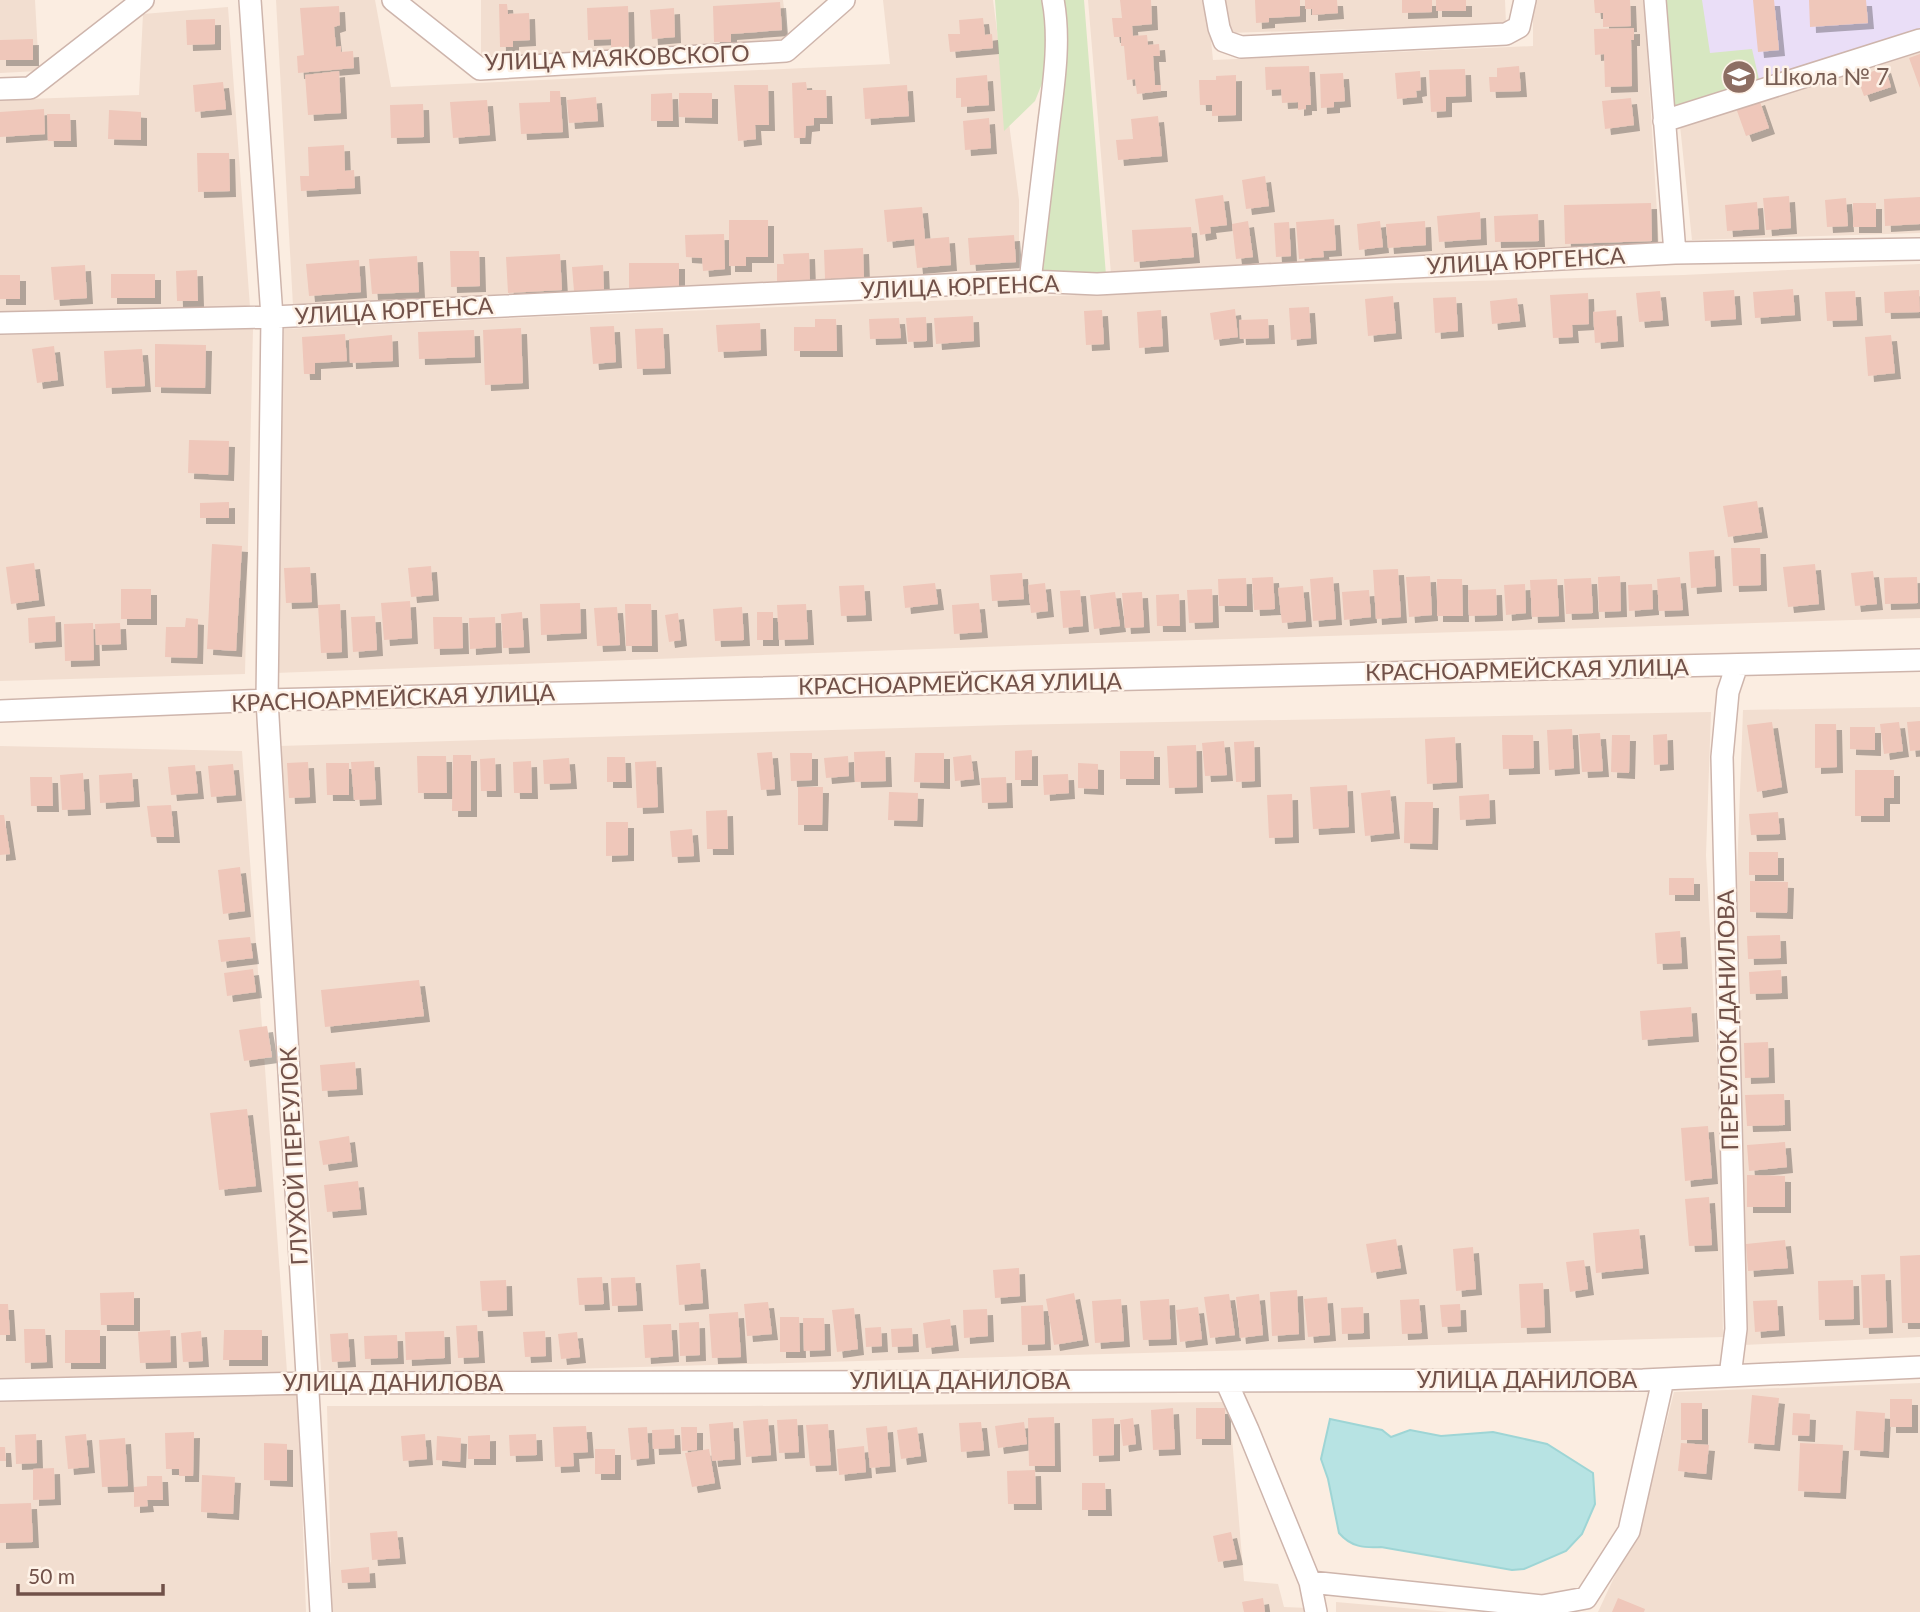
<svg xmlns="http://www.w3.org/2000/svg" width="1920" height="1612" viewBox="0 0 1920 1612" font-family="Lato,sans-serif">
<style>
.residential{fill:#f2ded0}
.education{fill:#eadef7}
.green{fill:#d7e7c1}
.water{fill:#b7e3e3;stroke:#9ed5d5;stroke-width:2}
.building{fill:#efc7ba;filter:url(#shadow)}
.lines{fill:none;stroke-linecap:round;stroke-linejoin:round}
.minor-casing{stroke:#ceb5ac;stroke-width:24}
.minor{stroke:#fff;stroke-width:21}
.labels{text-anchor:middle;stroke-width:5;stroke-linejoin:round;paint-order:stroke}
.street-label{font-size:23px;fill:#715149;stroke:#fef2e7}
.education-label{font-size:23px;fill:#785e54;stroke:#fef2e7;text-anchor:start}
</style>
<defs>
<filter id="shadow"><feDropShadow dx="6" dy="6" stdDeviation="0" flood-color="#0004"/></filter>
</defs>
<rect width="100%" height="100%" fill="#fbede1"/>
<path class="residential" d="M0,0H35L39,71L0,73Z
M276,0H375L391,87L890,64L883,0H993L1019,200V274L293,306Z
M481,0H783L788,41L481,63Z
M1088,0H1207L1213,60L1533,46V0H1644L1659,245L1111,274Z
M1225,0H1505L1506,24L1228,33Z
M228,7L250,307L0,312V100L139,95L143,14Z
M1920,40V233L1692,240L1679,116Z
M1920,264V618L1064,644L275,673L284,329L537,317L1297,286L1683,275Z
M253,329L245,674L0,681V335Z
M1920,707V1337L1744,1345L1737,1007L1736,899L1743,710Z
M1711,712L1706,855L1719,1100L1723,1337L533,1370H321L279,746L1007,725Z
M0,746L242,751L287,1372L0,1379Z
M1920,1383V1612H1598L1644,1513L1674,1392Z
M298,1393L306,1612H0V1398Z
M1229,1402L1244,1581L1278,1584L1284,1607L1308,1608L1309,1612H332L327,1406H747Z
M1336,1602L1449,1612H1336Z"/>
<path class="education" d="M1668,0H1920V40L1679,116Z"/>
<path class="green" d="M995,0H1045L1049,13L1047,71L1035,101L1004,131Z
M1060,0H1084L1106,275L1039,279Z
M1662,0H1702L1710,53L1752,49L1760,84L1678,110L1672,103Z"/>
<path class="water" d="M1330,1419L1382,1430L1391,1437L1410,1430L1441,1436L1493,1432L1547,1444L1593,1473L1595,1504L1582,1534L1566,1551L1524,1569L1512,1570L1381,1547C1364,1548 1351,1547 1339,1533L1328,1479L1321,1459Z"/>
<path class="building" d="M1120,0H1151L1152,24L1132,26L1133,36L1147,35L1148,45L1159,44L1160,56H1153L1155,85H1161V91L1137,94L1135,79L1127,80L1124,46H1121V37H1114L1112,18H1122Z
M1255,0H1300V16L1269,18V22L1256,23Z
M1305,0H1337L1338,13L1312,15V9H1305Z
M1402,0H1432V12L1402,13Z
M1436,0H1466V11H1436Z
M1594,0H1630L1631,26L1603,27V13H1595Z
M1753,0H1774L1779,50L1758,52Z
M1809,0H1866L1868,23L1810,27Z
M780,2L782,30L731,34V42H714L713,6Z
M499,4H507L508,14L529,13L530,40L513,41V47H500Z
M339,6L340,25L334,27L336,47L341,46V52L353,51L354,68L298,73L297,56L304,55L300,8Z
M628,6L629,47H611V39L588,40L587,8Z
M674,8L675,37L652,39L650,10Z
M983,18L985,35L992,34L993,48L950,52L948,34H960L959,20Z
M215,19V44L187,45L186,20Z
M1634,28V40H1631L1632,86L1605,87L1604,54L1595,55L1594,29Z
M33,39V60H0V40Z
M1920,54V88L1909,58Z
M1309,66L1311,105H1306V109L1298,110V102L1282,103L1281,89L1266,90L1265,67Z
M1519,66L1521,91L1490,92L1489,77H1497V68Z
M1885,67L1891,87L1864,96L1857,77Z
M1465,69L1466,96L1446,97V111L1431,112L1429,70Z
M339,71L341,113L308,115L305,75Z
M1420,71L1421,90L1416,91L1417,97L1397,99L1395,73Z
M1343,73L1345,101L1334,102V107L1321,108L1320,74Z
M987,75L989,105L961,107V98H956V78Z
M1236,75V115L1212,116V105H1200L1199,80H1216V76Z
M223,82L226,109L195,112L193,85Z
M806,82L807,90H826L827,118H814V125L806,126L805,138H794L792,83Z
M734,85H768L769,125H755L756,139L738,141Z
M907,85L909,116L865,119L863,88Z
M550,91H560L563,132L521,134L519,103L550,102Z
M672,93L673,121H651V94Z
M679,93H712V118L679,117Z
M596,97L598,121L569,123L567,100Z
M1631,98L1634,125L1605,129L1602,101Z
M1759,99L1769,128L1746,136L1736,108Z
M487,100L490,135L453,138L450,102Z
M423,104L424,137L391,138L390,105Z
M44,109L45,134L0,137V112Z
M109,110L141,112V140L108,139Z
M47,114H70L71,141H48Z
M1158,116L1162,156L1118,160L1116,140L1133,139L1131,119Z
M989,118L991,148L965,150L963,121Z
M344,145L345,171L354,170L355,188L301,191L300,176H309L308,147Z
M197,153H229L230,191L198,192Z
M1265,176L1269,206L1246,209L1242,180Z
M1223,195L1227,225L1210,227L1211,233L1200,235L1195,199Z
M1789,196L1791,228L1766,230L1763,198Z
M1920,197V224L1885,226L1884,199Z
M1846,198L1848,226L1827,227L1825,200Z
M1757,202L1759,229L1727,231L1725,205Z
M1651,203L1652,241L1565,244L1564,205Z
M1853,203H1876V227H1853Z
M922,207L925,239L949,237L951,265L917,268L914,239L887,242L884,210Z
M1480,212L1481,239L1439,242L1437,216Z
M1538,214L1539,241L1495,242L1494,216Z
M1334,219L1336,250L1323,251L1324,257L1299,259L1296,222Z
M729,220H768V257H746V266H729Z
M1248,221L1253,257L1236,259L1232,224Z
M1380,221L1383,247L1359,250L1357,224Z
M1425,221L1426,245L1388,248L1386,224Z
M1289,222L1291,256L1276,257L1274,223Z
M1191,227L1194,257L1134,262L1132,230Z
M724,234L725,269L703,271L702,258L686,257L685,235Z
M1014,235L1016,262L970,265L968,238Z
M863,248L864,277L825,279L824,250Z
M450,251H479L480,286L451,287Z
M809,253L810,281L777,282V264H784L783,254Z
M560,254L562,290L508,293L506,257Z
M417,256L419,292L372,294L369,259Z
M359,260L361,292L309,296L306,264Z
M629,263H679V291H629Z
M85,265L87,298L54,300L51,267Z
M603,265L604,290L574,291L572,267Z
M197,270L198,301H177L176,271Z
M111,274H155V298H111Z
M0,275H20V299H0Z
M1793,289L1795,315L1755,318L1753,292Z
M1734,290L1736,319L1705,321L1703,292Z
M1919,290L1920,312L1885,313L1884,292Z
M1660,291L1663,320L1639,322L1636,293Z
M1855,291L1857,320L1827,321L1825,292Z
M1588,293L1589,324L1572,325L1573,337L1553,338L1550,295Z
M1393,296L1396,333L1368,336L1365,299Z
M1456,297L1458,331L1435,333L1433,298Z
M1517,298L1520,321L1492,324L1490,301Z
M1309,307L1311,338L1291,340L1289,308Z
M1235,309L1238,337L1214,340L1210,313Z
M1102,310L1104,344L1086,345L1084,311Z
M1161,310L1163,346L1139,348L1137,312Z
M1616,310L1618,341L1595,343L1593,312Z
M973,316L974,341L936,344L934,318Z
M926,317L927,341L908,342L906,318Z
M899,318L901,338L870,339L869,319Z
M815,319H836L837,351H794V327H815Z
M1268,319L1269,338L1240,339L1239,320Z
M760,323L761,350L718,352L716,325Z
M614,326L616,362L593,364L590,327Z
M521,328L523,383L485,385L483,330Z
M663,328L665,368L637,369L635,329Z
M474,330L475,357L419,359L418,332Z
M345,334L347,361L315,363V374H304L302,337Z
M392,335L393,361L350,363L349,339Z
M1891,335L1895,373L1868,376L1865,337Z
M155,344L206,345L205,388L155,387Z
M54,346L58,380L37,383L32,349Z
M142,349L145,386L106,388L104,351Z
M189,440L229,441L228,475L188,473Z
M1757,501L1762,532L1728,537L1723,506Z
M229,502V518H200V503Z
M212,544L242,546L236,651L207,649Z
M1731,548H1760L1761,585L1733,586Z
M1714,550L1716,586L1691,588L1689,552Z
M34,563L39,600L11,604L6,567Z
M1815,564L1819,604L1788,607L1783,567Z
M431,566L433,595L411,597L408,568Z
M310,567L312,602L286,603L284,568Z
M1398,569L1401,617L1376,619L1373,570Z
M1873,571L1877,604L1855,606L1851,573Z
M1022,573L1024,599L992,601L990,575Z
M1430,576L1432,615L1409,617L1406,577Z
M1620,576L1621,611L1599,612L1598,577Z
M1273,577L1275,609L1254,610L1252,578Z
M1333,577L1336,619L1313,621L1310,579Z
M1680,577L1683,610L1659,611L1657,579Z
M1917,577L1918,603L1885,604L1884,578Z
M1246,578L1247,606H1219L1218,579Z
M1591,578L1593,613L1566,614L1564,579Z
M1437,579H1462L1463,616H1437Z
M1557,579L1559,616L1532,617L1530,580Z
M935,583L938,604L905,608L903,586Z
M1045,583L1048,611L1031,613L1028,585Z
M1525,584L1526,613L1506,615L1504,585Z
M1652,584L1653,609L1629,611L1628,585Z
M864,585L866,615L841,616L839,586Z
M1303,586L1306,621L1282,623L1278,588Z
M121,589H151V619H121Z
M1212,589L1213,622L1189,623L1187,590Z
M1496,589L1497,615L1469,616L1468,590Z
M1080,590L1083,626L1063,628L1060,591Z
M1369,590L1371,617L1344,620L1342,592Z
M1115,592L1120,626L1094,629L1090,595Z
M1142,592L1144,627L1125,628L1122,593Z
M1179,594L1180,626H1157L1156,595Z
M410,601L412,638L384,640L381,603Z
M580,603L581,633L541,635L540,604Z
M979,603L982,632L954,634L952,605Z
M340,604L342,652L321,653L318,605Z
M625,604H651L652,646H626Z
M806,604L808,639L779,640L777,605Z
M617,607L620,645L597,646L594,608Z
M742,607L744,640L715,641L713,609Z
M522,612L524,647L503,648L501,614Z
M757,612H773V640H757Z
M678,613L681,640L669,642L665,615Z
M55,616L56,641L29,643L28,618Z
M375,616L377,650L353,652L351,617Z
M433,617H462L463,648L434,649Z
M495,617L496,647L470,649L469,618Z
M186,618L198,619L197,658L165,657L166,627H185Z
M93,623L94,660L65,661L64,624Z
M120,623L121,644L96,645L95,624Z
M1920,721V750L1910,751L1907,722Z
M1772,722L1782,787L1757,792L1747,725Z
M1899,722L1903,751L1884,754L1880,724Z
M1815,724H1836L1837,767L1815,768Z
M1850,727H1875V750L1850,749Z
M1572,729L1574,768L1549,770L1547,730Z
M1600,733L1603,771L1582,772L1579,734Z
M1667,734L1668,764L1654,765L1653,735Z
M1502,735H1533L1534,768L1503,769Z
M1612,735H1630L1629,773L1611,772Z
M1455,737L1457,782L1427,784L1425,739Z
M1224,741L1227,775L1205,776L1202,743Z
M1254,741L1255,781L1236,782L1234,742Z
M1196,745L1197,787L1169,788L1167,746Z
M1032,750V780H1015V751Z
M885,751L886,781L855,782L854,752Z
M1120,751H1154V779H1120Z
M772,752L775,789L761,790L757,753Z
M790,753H812V780L791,781Z
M915,753H944V783L914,782Z
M453,755H471V811H452Z
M971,755L974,779L955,781L953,757Z
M417,756H446L447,793H418Z
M848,756L849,776L826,778L824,758Z
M607,757H625L626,782H607Z
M495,758L496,791H481L480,759Z
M569,758L571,783L544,784L543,760Z
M374,761L376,799L354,800L351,762Z
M531,761L532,793H514L513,762Z
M656,761L658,807L637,808L635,762Z
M308,762L310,797L289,798L287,763Z
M326,763H349V795H327Z
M1078,763L1098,764V789L1078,788Z
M233,764L236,795L211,797L208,766Z
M195,765L198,793L171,795L168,767Z
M1855,770H1894V798H1884V816H1855Z
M83,773L85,809L62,810L60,775Z
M132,773L134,801L100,803L99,775Z
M1068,774L1069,793L1044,795L1043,775Z
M30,777H52L53,806H31Z
M1006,777L1007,802L982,803L981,778Z
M1347,785L1349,827L1313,829L1310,787Z
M798,787H823L822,825H798Z
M1390,790L1394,833L1365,836L1361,793Z
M889,792L918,793L917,821L888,820Z
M1292,794L1293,837L1269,838L1267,795Z
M1489,794L1490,818L1460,820L1459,796Z
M1405,802H1433L1432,844L1404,843Z
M171,805L174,837H151L147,806Z
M727,810L728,849H707L706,811Z
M1778,812L1780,834L1751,835L1749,814Z
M0,815H4L10,854L0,855Z
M606,822H628V855L606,856Z
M692,829L694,856L672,857L670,831Z
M1749,852H1778V875H1749Z
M240,867L245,911L223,914L218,870Z
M1669,878H1694V895H1669Z
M1750,881L1788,882L1787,913L1750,912Z
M1680,931L1682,963L1657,964L1655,933Z
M1780,935L1781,958L1748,959L1747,936Z
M250,937L253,958L221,962L218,940Z
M253,969L256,992L227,996L224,973Z
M1781,970L1782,993L1750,994L1749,972Z
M419,980L424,1016L325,1027L321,990Z
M1691,1007L1693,1036L1642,1040L1640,1011Z
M267,1026L272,1057L244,1061L239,1030Z
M1768,1042L1769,1077L1745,1078L1744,1043Z
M355,1062L357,1089L322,1091L320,1065Z
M1784,1094L1785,1125L1747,1126L1745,1095Z
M247,1109L256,1186L219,1190L210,1113Z
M1708,1126L1712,1178L1685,1181L1681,1128Z
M349,1136L352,1161L323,1165L319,1141Z
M1785,1142L1787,1167L1749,1171L1747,1145Z
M1747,1175L1785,1176V1207H1747Z
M358,1181L361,1209L327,1212L324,1185Z
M1709,1197L1712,1245L1689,1246L1685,1199Z
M1639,1229L1643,1268L1596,1273L1593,1233Z
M1396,1239L1401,1268L1371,1273L1366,1244Z
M1785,1240L1788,1268L1748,1271L1746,1244Z
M1473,1247L1476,1289L1456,1291L1453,1249Z
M1920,1255V1323H1902L1900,1256Z
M1584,1260L1588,1289L1570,1292L1566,1262Z
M700,1263L703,1303L679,1305L676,1265Z
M1019,1268L1020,1296L995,1298L993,1270Z
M1885,1274L1887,1327L1863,1328L1861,1275Z
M602,1277L604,1304L579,1305L577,1278Z
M635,1277L637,1305L612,1306L611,1278Z
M506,1280L507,1310L482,1311L480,1281Z
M1853,1280L1854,1319L1819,1320L1818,1281Z
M1543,1283L1545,1327L1521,1328L1519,1284Z
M1297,1290L1299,1334L1272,1336L1270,1292Z
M134,1292V1325H101L100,1293Z
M1074,1293L1083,1340L1054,1345L1046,1299Z
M1229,1294L1235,1335L1210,1338L1204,1297Z
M1259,1294L1263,1335L1240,1338L1236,1297Z
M1327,1297L1330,1335L1308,1337L1304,1299Z
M1121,1299L1124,1341L1095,1343L1092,1301Z
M1169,1299L1171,1339L1143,1340L1140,1301Z
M1419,1299L1422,1333L1402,1334L1400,1300Z
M1777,1300L1779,1330L1755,1332L1753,1301Z
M768,1302L772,1334L747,1336L744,1304Z
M0,1304H8L10,1335H0Z
M1460,1304L1461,1326L1442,1327L1440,1305Z
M1043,1305L1045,1344L1022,1345L1021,1306Z
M1198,1307L1202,1339L1180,1342L1176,1310Z
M1363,1307L1364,1333L1342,1334L1341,1308Z
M854,1308L858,1349L837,1352L832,1310Z
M987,1309L988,1336L964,1338L963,1310Z
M738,1312L741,1357L712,1358L709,1314Z
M780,1317H799L800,1352H780Z
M803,1318H824L825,1350L804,1351Z
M950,1319L953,1345L926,1348L923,1323Z
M699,1322L700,1355L680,1356L679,1323Z
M671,1324L673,1356L645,1358L643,1325Z
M477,1325L479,1357L458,1358L456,1326Z
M881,1327L882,1346L866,1347L865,1328Z
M912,1328L913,1346L892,1347L891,1329Z
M24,1329H45L47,1362L25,1363Z
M65,1330H100V1363H65Z
M170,1330L171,1362L140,1363L138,1332Z
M224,1330H262V1360H223Z
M201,1331L203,1361L183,1362L181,1333Z
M444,1331L445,1358L406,1360L405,1332Z
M545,1331L546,1356L525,1357L523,1332Z
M577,1332L580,1357L561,1359L558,1334Z
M348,1333L350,1361L332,1362L330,1334Z
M397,1335L398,1358L365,1359L364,1336Z
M1752,1395L1779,1398L1774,1445L1748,1443Z
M1890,1399H1912V1427H1890Z
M1681,1403H1702V1440H1681Z
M1173,1408L1175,1449L1153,1450L1151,1410Z
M1196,1408H1225V1439H1196Z
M1856,1411L1885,1413L1883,1452L1854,1450Z
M1793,1413L1810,1414L1809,1436L1792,1435Z
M1054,1417L1055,1466H1029L1028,1418Z
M1114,1418V1455L1093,1456L1092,1419Z
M1133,1418L1136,1444L1123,1446L1120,1420Z
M768,1419L771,1455L746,1457L743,1421Z
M797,1419L799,1452L779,1453L777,1420Z
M733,1422L735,1459L712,1461L709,1424Z
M981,1422L984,1450L961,1452L959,1423Z
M1024,1422L1027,1444L998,1448L995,1426Z
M828,1424L831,1465L810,1466L806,1425Z
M586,1426L588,1452L573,1453L574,1466L555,1467L553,1427Z
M887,1426L890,1466L870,1468L866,1428Z
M647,1427L649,1458L631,1460L628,1428Z
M681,1427H697V1450L682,1451Z
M917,1427L921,1456L901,1459L897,1430Z
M674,1429L675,1448L653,1449L652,1430Z
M194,1432L193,1476H179V1469H166L165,1433Z
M36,1434L37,1463L16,1464L15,1435Z
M86,1434L89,1467L68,1469L65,1436Z
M425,1434L427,1459L403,1461L401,1436Z
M536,1434L537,1455L510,1456L509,1435Z
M490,1435V1459H468V1436Z
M437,1436L461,1438L460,1462L436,1460Z
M125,1438L128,1486L102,1487L99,1440Z
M264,1443L287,1444V1481L264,1480Z
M1681,1443L1709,1445L1706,1474L1678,1471Z
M1800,1443L1843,1445L1840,1493L1798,1491Z
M864,1446L866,1472L839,1475L837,1449Z
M0,1447H5L6,1461H0Z
M595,1449H615V1474H595Z
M709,1449L715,1483L692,1487L685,1453Z
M54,1468L55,1499L33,1500V1469Z
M1035,1470L1036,1504H1008L1007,1471Z
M202,1475L235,1477L233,1514L201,1512Z
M147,1476H162L163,1500H147L148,1506L134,1507V1487L147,1486Z
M1082,1483H1105L1106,1510H1082Z
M31,1503L33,1542L0,1543V1504Z
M397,1531L400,1558L372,1560L370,1533Z
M1231,1532L1237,1559L1218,1562L1213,1536Z
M369,1567L370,1582L342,1583L341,1570Z
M1263,1598L1265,1612H1244L1242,1602Z
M1618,1598L1645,1609L1644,1612H1612Z"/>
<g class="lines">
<g class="minor-casing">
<path id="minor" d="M250,0L272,317L267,700L321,1612
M393,0L480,69L786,51L844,0
M1214,0L1219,28L1224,41L1241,47L1506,34L1519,27L1525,0
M1655,0L1675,253
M0,89L30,88L143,0
M1664,121L1920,40
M1030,281C1036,231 1042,180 1048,130C1053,88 1061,42 1053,0
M0,323L272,317L1030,281L1097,284L1675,253L1920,249
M0,711L267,700L1920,660
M1730,1376L1736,1329L1722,757L1728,692L1737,665
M1226,1381L1248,1430L1310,1582L1316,1612
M0,1390L307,1383L1643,1380L1920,1367
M1310,1582L1542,1606L1586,1598L1629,1531L1663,1380"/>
</g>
<use href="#minor" class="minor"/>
</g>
<defs>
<g id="school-disc" transform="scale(1.75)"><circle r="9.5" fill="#8d6e63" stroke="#fef2e7"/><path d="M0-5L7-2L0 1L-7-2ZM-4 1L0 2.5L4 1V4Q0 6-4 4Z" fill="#fff"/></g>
</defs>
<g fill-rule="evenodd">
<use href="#school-disc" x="1739" y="77"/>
</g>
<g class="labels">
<g class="street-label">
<text transform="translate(617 58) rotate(-2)" y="8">УЛИЦА МАЯКОВСКОГО</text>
<text transform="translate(1526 261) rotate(-3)" y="8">УЛИЦА ЮРГЕНСА</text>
<text transform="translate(960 287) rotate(-2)" y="8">УЛИЦА ЮРГЕНСА</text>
<text transform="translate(394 311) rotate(-3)" y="8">УЛИЦА ЮРГЕНСА</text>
<text transform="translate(1527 670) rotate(-1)" y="8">КРАСНОАРМЕЙСКАЯ УЛИЦА</text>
<text transform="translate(960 684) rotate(-1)" y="8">КРАСНОАРМЕЙСКАЯ УЛИЦА</text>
<text transform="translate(393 698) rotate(-2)" y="8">КРАСНОАРМЕЙСКАЯ УЛИЦА</text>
<text transform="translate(1728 1020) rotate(-91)" y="8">ПЕРЕУЛОК ДАНИЛОВА</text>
<text transform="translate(294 1156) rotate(-93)" y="8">ГЛУХОЙ ПЕРЕУЛОК</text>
<text x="1527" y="1388">УЛИЦА ДАНИЛОВА</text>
<text x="960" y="1389">УЛИЦА ДАНИЛОВА</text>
<text x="393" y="1391">УЛИЦА ДАНИЛОВА</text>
</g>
<g class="education-label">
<text x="1764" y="85">Школа № 7</text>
</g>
</g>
<path d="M18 1584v10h145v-10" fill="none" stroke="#715149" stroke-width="3.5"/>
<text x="28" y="1584" font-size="21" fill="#715149" stroke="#fef2e7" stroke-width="5" paint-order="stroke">50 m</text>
</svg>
